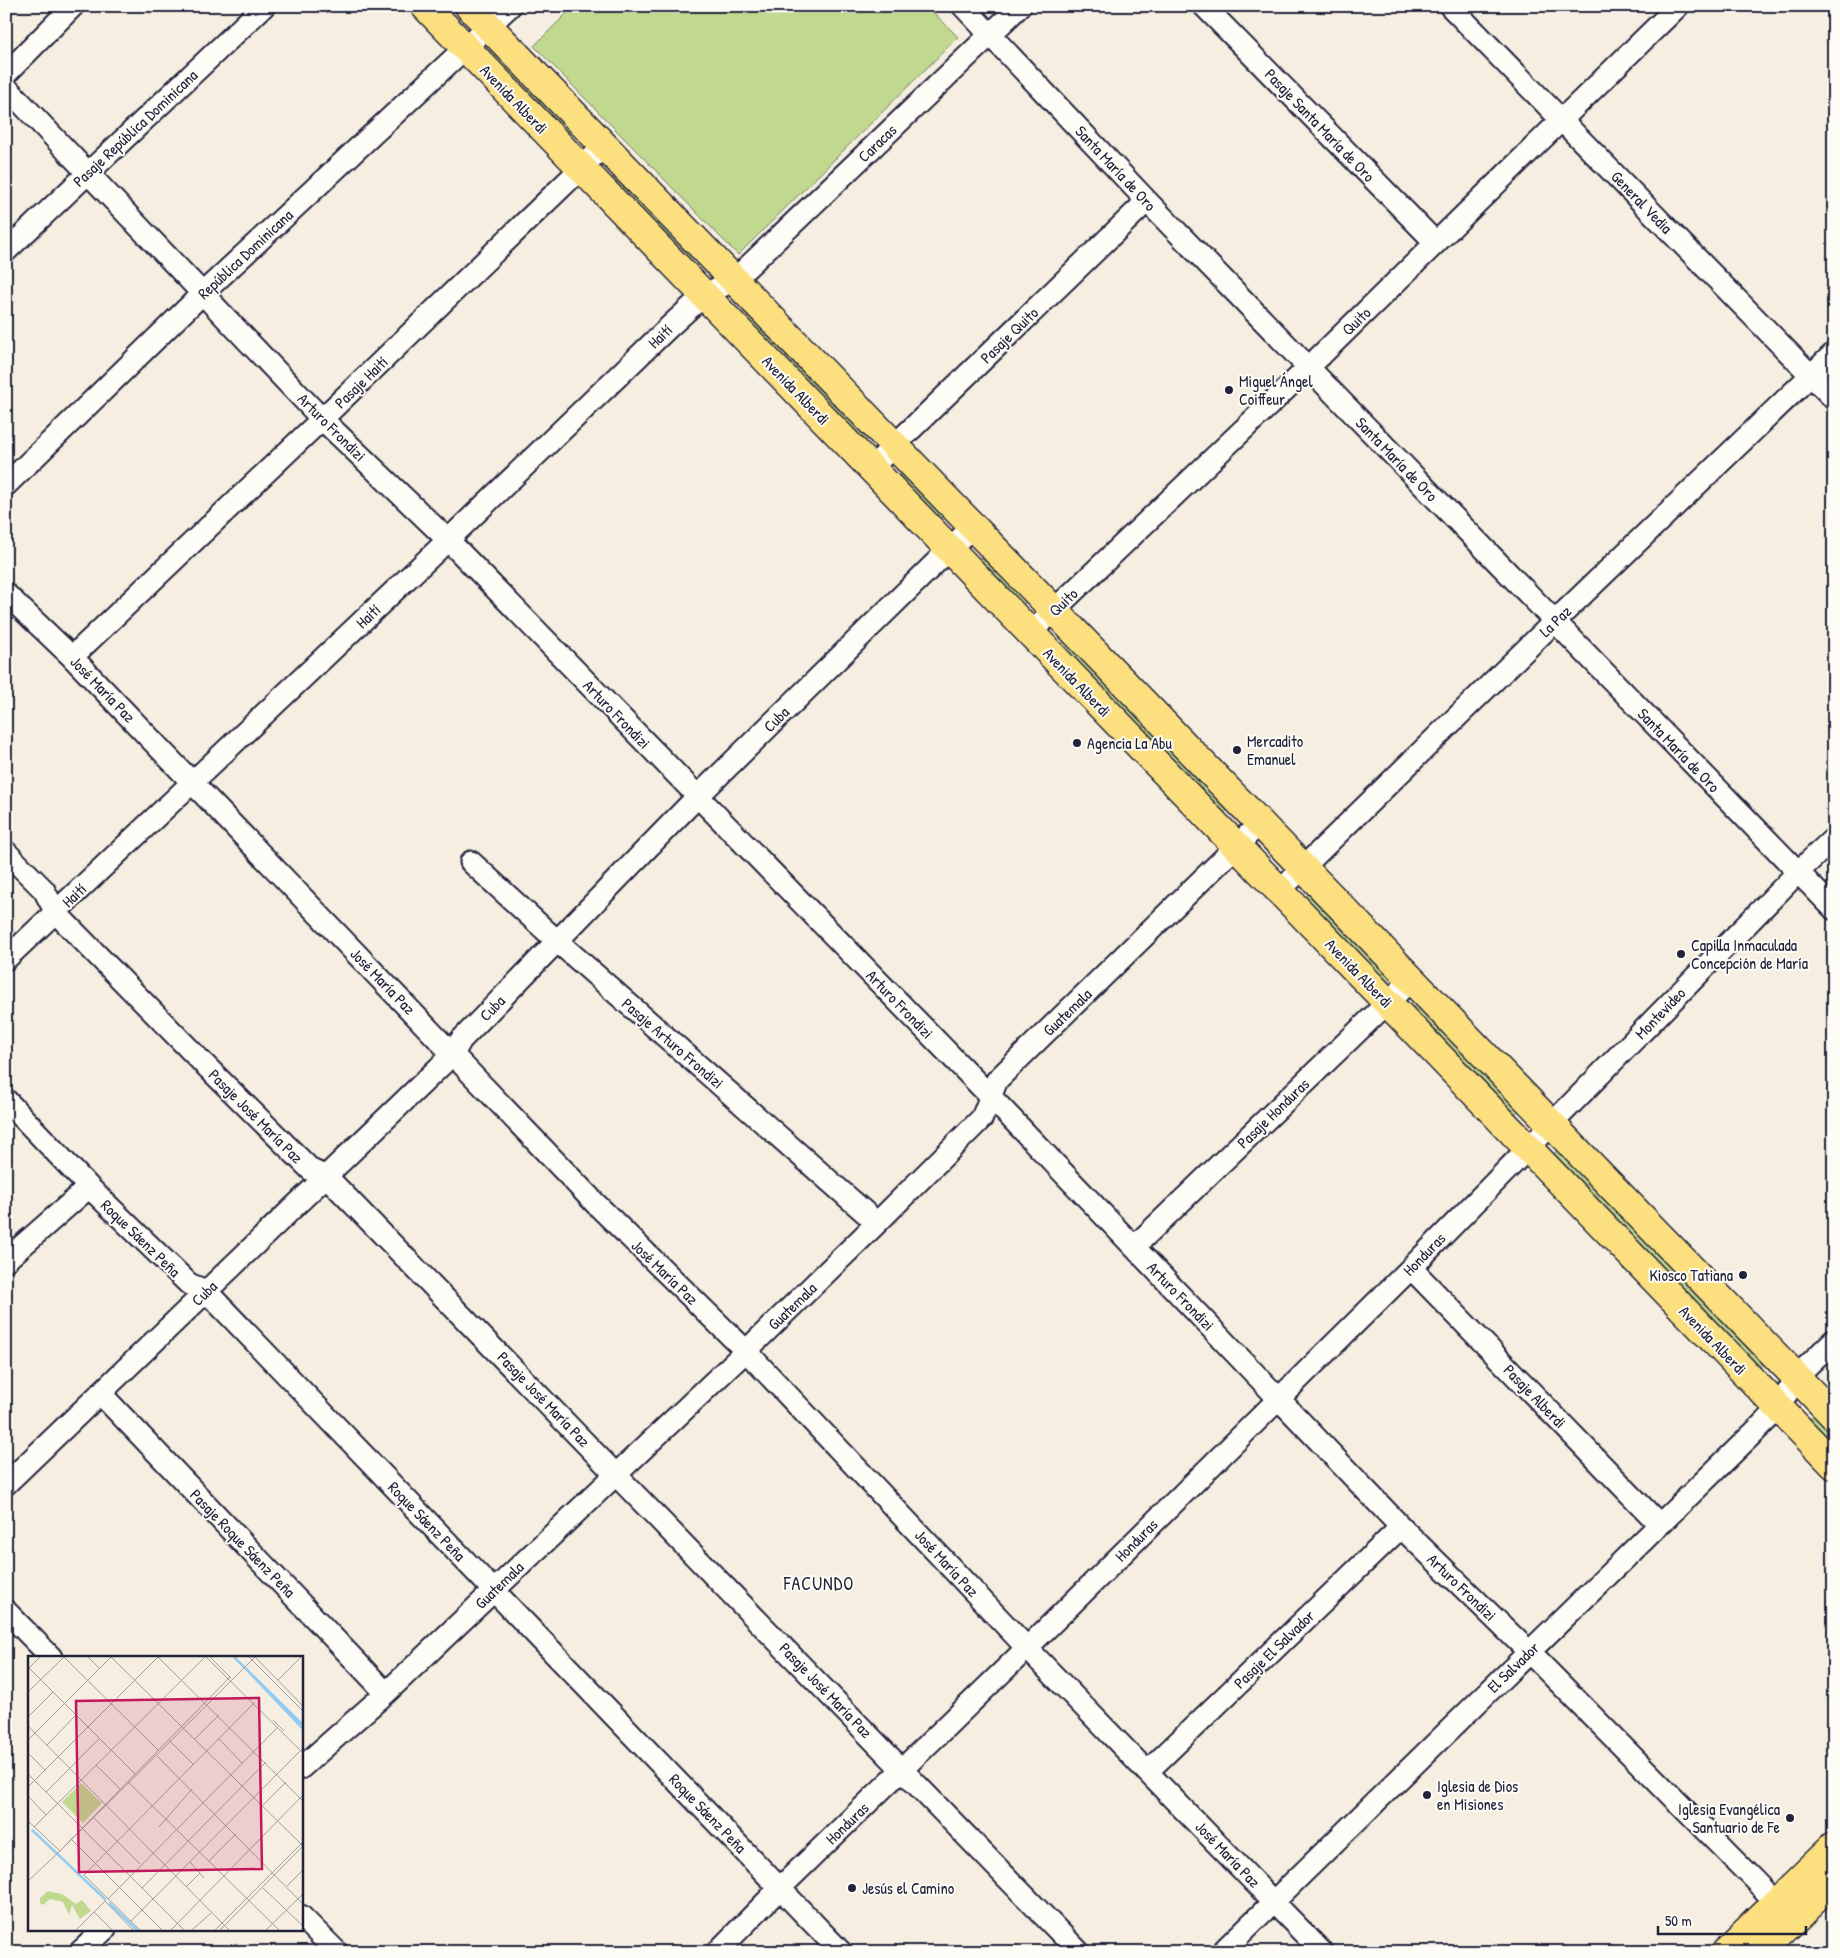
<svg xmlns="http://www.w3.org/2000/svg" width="1840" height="1958" viewBox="0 0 1840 1958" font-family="'Patrick Hand',sans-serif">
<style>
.green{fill:#c1d98f;stroke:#727e65}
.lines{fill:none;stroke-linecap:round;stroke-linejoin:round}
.minor-casing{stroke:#22223b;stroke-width:25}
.major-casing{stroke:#22223b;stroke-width:31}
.minor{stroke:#fdfcf7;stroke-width:21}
.major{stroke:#fce080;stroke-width:28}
.poi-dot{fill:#22223b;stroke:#fdfcf7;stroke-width:2}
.labels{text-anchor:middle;stroke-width:4;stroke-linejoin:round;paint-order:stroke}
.street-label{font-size:16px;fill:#22223b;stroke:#fdfcf7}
.poi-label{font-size:16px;fill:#22223b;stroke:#fdfcf7;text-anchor:start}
.neighbourhood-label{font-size:18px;letter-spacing:1px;fill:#22223b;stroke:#fdfcf7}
.inset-river{fill:none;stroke:#92ccf2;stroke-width:2.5}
.inset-road{fill:none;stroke:#a19c9f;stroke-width:1}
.view{fill:#c2185b;fill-opacity:0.15;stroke:#c2185b;stroke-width:2.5}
.inset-edge{fill:none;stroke:#22223b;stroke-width:2.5}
</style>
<rect width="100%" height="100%" fill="#f5eee1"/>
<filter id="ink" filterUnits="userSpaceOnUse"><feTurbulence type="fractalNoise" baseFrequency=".02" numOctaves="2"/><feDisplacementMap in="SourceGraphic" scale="10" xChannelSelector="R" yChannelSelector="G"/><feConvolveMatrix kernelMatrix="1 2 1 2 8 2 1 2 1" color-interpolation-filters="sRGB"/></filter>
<g filter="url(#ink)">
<path class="green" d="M574,6H927L958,37L738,255L534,46Z
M493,47L573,131L564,138L484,56Z
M613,177L696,257L689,265L606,184Z
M749,307L870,437L863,445L740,316Z
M906,473L943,515L941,518L936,519L896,479L900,474Z
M985,554L1030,599L1021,606L975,561Z
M1069,639L1230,806L1223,815L1058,646Z
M1313,890L1395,976L1387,982L1304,898Z
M1420,1001L1523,1107L1514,1115L1412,1008Z
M1558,1149L1766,1361L1759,1368L1552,1156Z
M1819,1411L1834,1426V1444L1810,1419Z"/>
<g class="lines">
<g class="minor-casing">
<path id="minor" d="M963,6L1147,201L1834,909
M1204,6L1436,243
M1450,6L1834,399
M6,74L73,6
M6,87L322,419L448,540L991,1097L1401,1527L1529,1652L1787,1913
M6,251L264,6
M871,468L1147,201
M6,485L204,292L510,6
M6,594L72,657L595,1203L746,1351L1027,1648L1322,1952
M1030,633L1309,367L1678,6
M72,657L322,419L604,146
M6,852L44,890L56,913L201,1061L311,1170L327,1177L1079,1952
M471,862L557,941L877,1223
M1279,891L1554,622L1834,353
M6,959L448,540L669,327L704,295L734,280L1020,6
M6,1100L89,1187L189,1284L206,1291L841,1952
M1134,1247L1411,980
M6,1260L89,1187
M1411,1268L1659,1524
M100,1393L386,1693
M6,1484C155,1340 305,1198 453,1054L461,1040L697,797L972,527
M6,1611L51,1657
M301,1768L386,1693L746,1351L877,1223L982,1118L997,1080L1260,823
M1148,1771L1401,1527
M301,1916L337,1952
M80,1952L105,1929
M717,1952L780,1888L1027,1648L1411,1268L1798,872L1834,838
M1222,1952L1779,1408L1796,1377L1834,1340"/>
</g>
<g class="major-casing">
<path id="major" d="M425,6L1834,1465
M469,6L1834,1416
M1725,1952L1834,1846
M1762,1952L1834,1882"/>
</g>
<use href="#minor" class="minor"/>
<use href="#major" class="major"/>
</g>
</g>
<g class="poi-dot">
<circle cx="1229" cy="390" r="5"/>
<circle cx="1077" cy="743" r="5"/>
<circle cx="1237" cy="750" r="5"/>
<circle cx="1681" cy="954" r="5"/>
<circle cx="1743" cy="1275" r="5"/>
<circle cx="1427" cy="1795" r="5"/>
<circle cx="1790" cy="1818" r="5"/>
<circle cx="852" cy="1888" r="5"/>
</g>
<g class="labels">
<g class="street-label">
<text transform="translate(514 99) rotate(46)" y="6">Avenida Alberdi</text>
<text transform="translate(1320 125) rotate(46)" y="6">Pasaje Santa María de Oro</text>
<text transform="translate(135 128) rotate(-43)" y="6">Pasaje República Dominicana</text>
<text transform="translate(877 143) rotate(-44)" y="6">Caracas</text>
<text transform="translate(1116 168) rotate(47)" y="6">Santa María de Oro</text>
<text transform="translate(1642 202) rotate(46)" y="6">General Vedia</text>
<text transform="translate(245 254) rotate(-43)" y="6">República Dominicana</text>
<text transform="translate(1356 321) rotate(-44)" y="6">Quito</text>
<text transform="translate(1009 335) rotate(-44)" y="6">Pasaje Quito</text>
<text transform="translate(660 336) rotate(-44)" y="6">Haití</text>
<text transform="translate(361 382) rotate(-44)" y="6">Pasaje Haití</text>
<text transform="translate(796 390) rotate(46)" y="6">Avenida Alberdi</text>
<text transform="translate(332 427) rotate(45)" y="6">Arturo Frondizi</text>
<text transform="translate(1397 459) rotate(46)" y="6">Santa María de Oro</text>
<text transform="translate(1063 602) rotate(-44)" y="6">Quito</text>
<text transform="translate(368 616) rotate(-43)" y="6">Haití</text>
<text transform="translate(1555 621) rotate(-44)" y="6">La Paz</text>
<text transform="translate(1077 682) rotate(46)" y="6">Avenida Alberdi</text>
<text transform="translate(103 689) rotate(46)" y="6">José María Paz</text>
<text transform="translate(617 714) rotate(46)" y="6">Arturo Frondizi</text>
<text transform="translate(776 719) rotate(-45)" y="6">Cuba</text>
<text transform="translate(1679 750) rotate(46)" y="6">Santa María de Oro</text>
<text transform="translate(74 895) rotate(-44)" y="6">Haití</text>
<text transform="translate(1359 973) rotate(46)" y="6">Avenida Alberdi</text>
<text transform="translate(383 981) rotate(46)" y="6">José María Paz</text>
<text transform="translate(900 1004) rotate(46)" y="6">Arturo Frondizi</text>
<text transform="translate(492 1008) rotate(-46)" y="6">Cuba</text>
<text transform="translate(1067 1012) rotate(-44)" y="6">Guatemala</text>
<text transform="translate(1660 1013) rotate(-46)" y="6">Montevideo</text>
<text transform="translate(673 1043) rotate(41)" y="6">Pasaje Arturo Frondizi</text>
<text transform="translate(1273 1113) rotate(-44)" y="6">Pasaje Honduras</text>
<text transform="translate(256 1116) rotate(45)" y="6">Pasaje José María Paz</text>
<text transform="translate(141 1238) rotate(44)" y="6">Roque Sáenz Peña</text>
<text transform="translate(1424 1254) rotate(-46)" y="6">Honduras</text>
<text transform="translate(665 1272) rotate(44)" y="6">José María Paz</text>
<text transform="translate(204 1293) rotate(-44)" y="6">Cuba</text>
<text transform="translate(1181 1296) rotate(46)" y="6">Arturo Frondizi</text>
<text transform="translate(792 1306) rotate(-44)" y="6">Guatemala</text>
<text transform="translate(1713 1340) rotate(46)" y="6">Avenida Alberdi</text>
<text transform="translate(1535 1396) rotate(46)" y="6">Pasaje Alberdi</text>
<text transform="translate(544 1399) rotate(46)" y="6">Pasaje José María Paz</text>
<text transform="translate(427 1521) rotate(46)" y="6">Roque Sáenz Peña</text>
<text transform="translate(1136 1540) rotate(-45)" y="6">Honduras</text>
<text transform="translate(243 1543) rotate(46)" y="6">Pasaje Roque Sáenz Peña</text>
<text transform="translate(947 1563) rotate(47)" y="6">José María Paz</text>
<text transform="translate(499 1585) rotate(-44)" y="6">Guatemala</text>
<text transform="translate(1462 1587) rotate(44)" y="6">Arturo Frondizi</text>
<text transform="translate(1274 1649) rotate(-44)" y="6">Pasaje El Salvador</text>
<text transform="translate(1513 1667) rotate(-44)" y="6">El Salvador</text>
<text transform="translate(826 1690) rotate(46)" y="6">Pasaje José María Paz</text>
<text transform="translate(708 1813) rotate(46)" y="6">Roque Sáenz Peña</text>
<text transform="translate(847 1823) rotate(-44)" y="6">Honduras</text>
<text transform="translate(1228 1854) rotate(46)" y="6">José María Paz</text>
</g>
<g class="poi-label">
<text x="1239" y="387">Miguel Ángel<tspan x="1239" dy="18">Coiffeur</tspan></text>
<text x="1247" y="747">Mercadito<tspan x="1247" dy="18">Emanuel</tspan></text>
<text x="1087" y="749">Agencia La Abu</text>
<text x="1691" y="951">Capilla Inmaculada<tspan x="1691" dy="18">Concepción de María</tspan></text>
<text x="1733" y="1281" text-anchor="end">Kiosco Tatiana</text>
<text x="1437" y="1792">Iglesia de Dios<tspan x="1437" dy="18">en Misiones</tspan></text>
<text x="1780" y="1815" text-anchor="end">Iglesia Evangélica<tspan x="1780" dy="18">Santuario de Fe</tspan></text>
<text x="862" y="1894">Jesús el Camino</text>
</g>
<g class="neighbourhood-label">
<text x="819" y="1590">FACUNDO</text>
</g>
</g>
<g transform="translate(28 1656)">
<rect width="275" height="275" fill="#f5eee1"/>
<path d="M53,127L74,147L55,167L34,146ZM20,235L34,238L48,248L54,244L63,255L49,265L52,263L44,249L41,259L35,246L22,243L15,249L12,247V242Z" fill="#c1d98f"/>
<path class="inset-river" d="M206,1L275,69M218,13L275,73M4,174L78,244M81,247L109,274"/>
<path class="inset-road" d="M36,1L131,95M60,1L71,12M83,1L274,189M130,1L275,145M178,1L275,97M182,1L203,22M221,1L275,55M227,1L275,50M0,11L107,118M1,12L12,1M202,21L32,195L227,1M250,24L273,1M0,36L36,1M0,61L25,36M245,64L256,75M0,70L201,274M167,83L191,59M191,83L214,107M0,84L83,1M141,84L166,109M19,89L48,59M0,97L17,114M129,100L275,248M68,109L92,133M0,118L156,274M100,126L251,274M0,131L130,1M18,136L72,82M0,140L18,159M235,149L258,126M65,161L112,208M0,165L32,195L0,225M6,171L177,1M131,171L164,133M42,182L134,274M181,205L208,178M162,206L176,222M259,230L275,214M158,231L172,217M114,232L238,106M235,232L275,270M80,243L250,71M66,256L84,274M103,265L274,93M48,274L77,245L105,274M112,274L56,219L227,46M143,274L275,139M164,274L183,257M187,274L275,186M192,274L275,190M238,274L275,238"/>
<path class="view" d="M231,42L234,213L51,216L48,45Z"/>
<rect width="275" height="275" class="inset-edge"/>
</g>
<rect width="1840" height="1958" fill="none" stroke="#fdfcf7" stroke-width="25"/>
<rect x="12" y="12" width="1815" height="1933" fill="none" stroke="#22223b" stroke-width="2" filter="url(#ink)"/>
<path d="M1658 1926v8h148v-8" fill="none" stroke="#22223b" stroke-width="2.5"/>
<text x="1665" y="1926" font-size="15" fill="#22223b" stroke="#fdfcf7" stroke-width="4" paint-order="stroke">50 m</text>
</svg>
